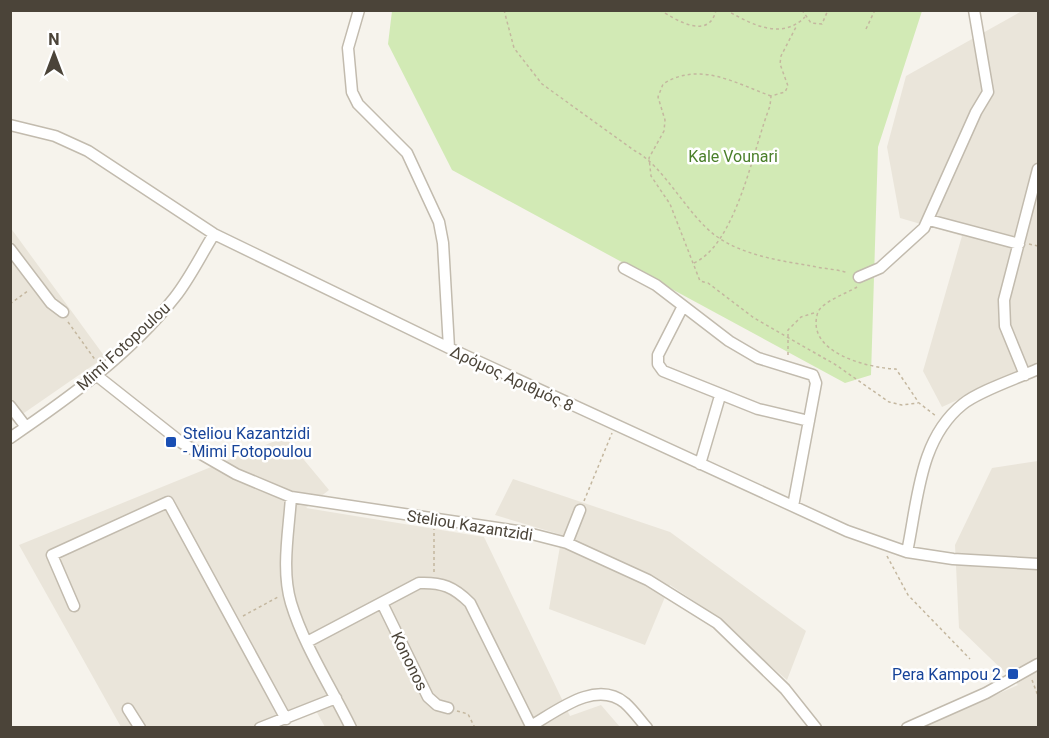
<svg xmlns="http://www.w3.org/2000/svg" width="1049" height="738" viewBox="0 0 1049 738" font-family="Roboto,sans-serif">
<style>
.residential{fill:#eae5da}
.green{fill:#d2eab5}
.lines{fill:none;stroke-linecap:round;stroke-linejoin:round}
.minor-casing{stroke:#c2bbae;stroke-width:13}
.path{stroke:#c4b79f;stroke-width:1.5;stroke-dasharray:3 3;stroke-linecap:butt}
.minor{stroke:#fff;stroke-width:10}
.transit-dot{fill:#1a4fb4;stroke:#fff;stroke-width:2}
.labels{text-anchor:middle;stroke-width:5;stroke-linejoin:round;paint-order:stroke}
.park-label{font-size:16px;fill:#4a7f2a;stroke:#fff}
.street-label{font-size:16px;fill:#4b4439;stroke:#fff}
.transit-label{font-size:16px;fill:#164399;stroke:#fff;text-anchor:start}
</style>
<rect width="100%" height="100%" fill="#f6f3ec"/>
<path class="residential" d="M1022,11H1038V363L942,407L923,371L962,236L900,218L887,147L906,76Z
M10,227L105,357L11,422H10Z
M285,437L329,490L306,508L484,537L570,716L601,705L620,727H325L315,709L274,727H121L19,545Z
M1038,461V727L921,728L1018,685L959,628L955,545L992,468Z
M513,479L670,532L806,631L787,680L703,607L670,585L645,645L549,609L562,535L495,515Z"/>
<path class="green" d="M392,11H922L878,147L871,375L845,383L452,170L388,44Z"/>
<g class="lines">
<g class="minor-casing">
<path id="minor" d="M359,10L348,48L352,92L358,104L407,153L439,222L443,243L449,348
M10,125L55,136L88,151L214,234L449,348L847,531L907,552L953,559L1038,564
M929,220L1019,244
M10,249L51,303L63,312
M624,268L656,285L729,341L758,358L813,375L816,383L793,506
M859,277L880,268L924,228L976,112L988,92L974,10
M682,308L658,355V364L663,371L758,409L809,421
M96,375L182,443L236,474L291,497L524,532L567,543L648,580L717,623L785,689L816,728
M1025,375L1005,326L1004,300L1038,169
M10,406L26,427
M10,438C69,398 131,353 175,297C190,278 201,255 214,234
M700,464L720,396
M291,497C289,530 281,570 291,603C304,646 331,687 351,728
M567,543L580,510
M907,552C918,500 919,439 963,404C979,391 1018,378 1038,369
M382,603L428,697L437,705L448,708
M74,606L52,555L168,502L286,719
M307,642L419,583C442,582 454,587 470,603L532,728
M128,709L140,728
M531,726C557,711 596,679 625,703C633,710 640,720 647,728
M260,728L336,698
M907,728L986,693L1038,664"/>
</g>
<path class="path" d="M504,10L514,48L542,84L635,151C664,166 688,216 716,236C742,255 781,261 812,266C824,269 837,269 848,273
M660,10C676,20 709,41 716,10
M726,10C751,24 781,41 805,17
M802,10L811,23L822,24L828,10
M866,29L875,10
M771,96C735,83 699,61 663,84L658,97L665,120L664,131L649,158L651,176L670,204L700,281L708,283L754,318L836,365L889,402L902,405L918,403
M1029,244L1038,246
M694,263C737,243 753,149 770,106L771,96L785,92L788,86L780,64L781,56L796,27
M857,287C847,293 822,302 818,312C804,353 869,368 896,369L919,403L936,416
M10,304L29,290
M68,322L96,361
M788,355V330L801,317L817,312
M584,501L612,433
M887,556L908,595L970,659
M434,572V529
M243,616L278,597
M1032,680L1038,696
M457,711L468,714L475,728"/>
<use href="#minor" class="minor"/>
</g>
<g class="transit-dot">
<rect x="165" y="436" width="12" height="12" rx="3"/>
<rect x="1007" y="668" width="12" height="12" rx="3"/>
</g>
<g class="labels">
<g class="park-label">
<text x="733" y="162">Kale Vounari</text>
</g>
<g class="street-label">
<text transform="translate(123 346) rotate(-43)" y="6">Mimi Fotopoulou</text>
<text transform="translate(512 378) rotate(25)" y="6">Δρόμος Αριθμός 8</text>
<text transform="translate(470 525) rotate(9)" y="6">Steliou Kazantzidi</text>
<text transform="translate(410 661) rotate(64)" y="6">Kononos</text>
</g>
<g class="transit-label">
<text x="183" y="439">Steliou Kazantzidi<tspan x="183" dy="18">- Mimi Fotopoulou</tspan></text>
<text x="1001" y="680" text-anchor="end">Pera Kampou 2</text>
</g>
</g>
<rect width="1049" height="738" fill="none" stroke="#4b4439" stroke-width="24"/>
<g transform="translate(54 54)" stroke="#ffffff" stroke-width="4.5" paint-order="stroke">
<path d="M0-4.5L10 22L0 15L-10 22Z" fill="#4b4439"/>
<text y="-9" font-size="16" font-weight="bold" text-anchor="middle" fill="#4b4439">N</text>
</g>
</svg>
